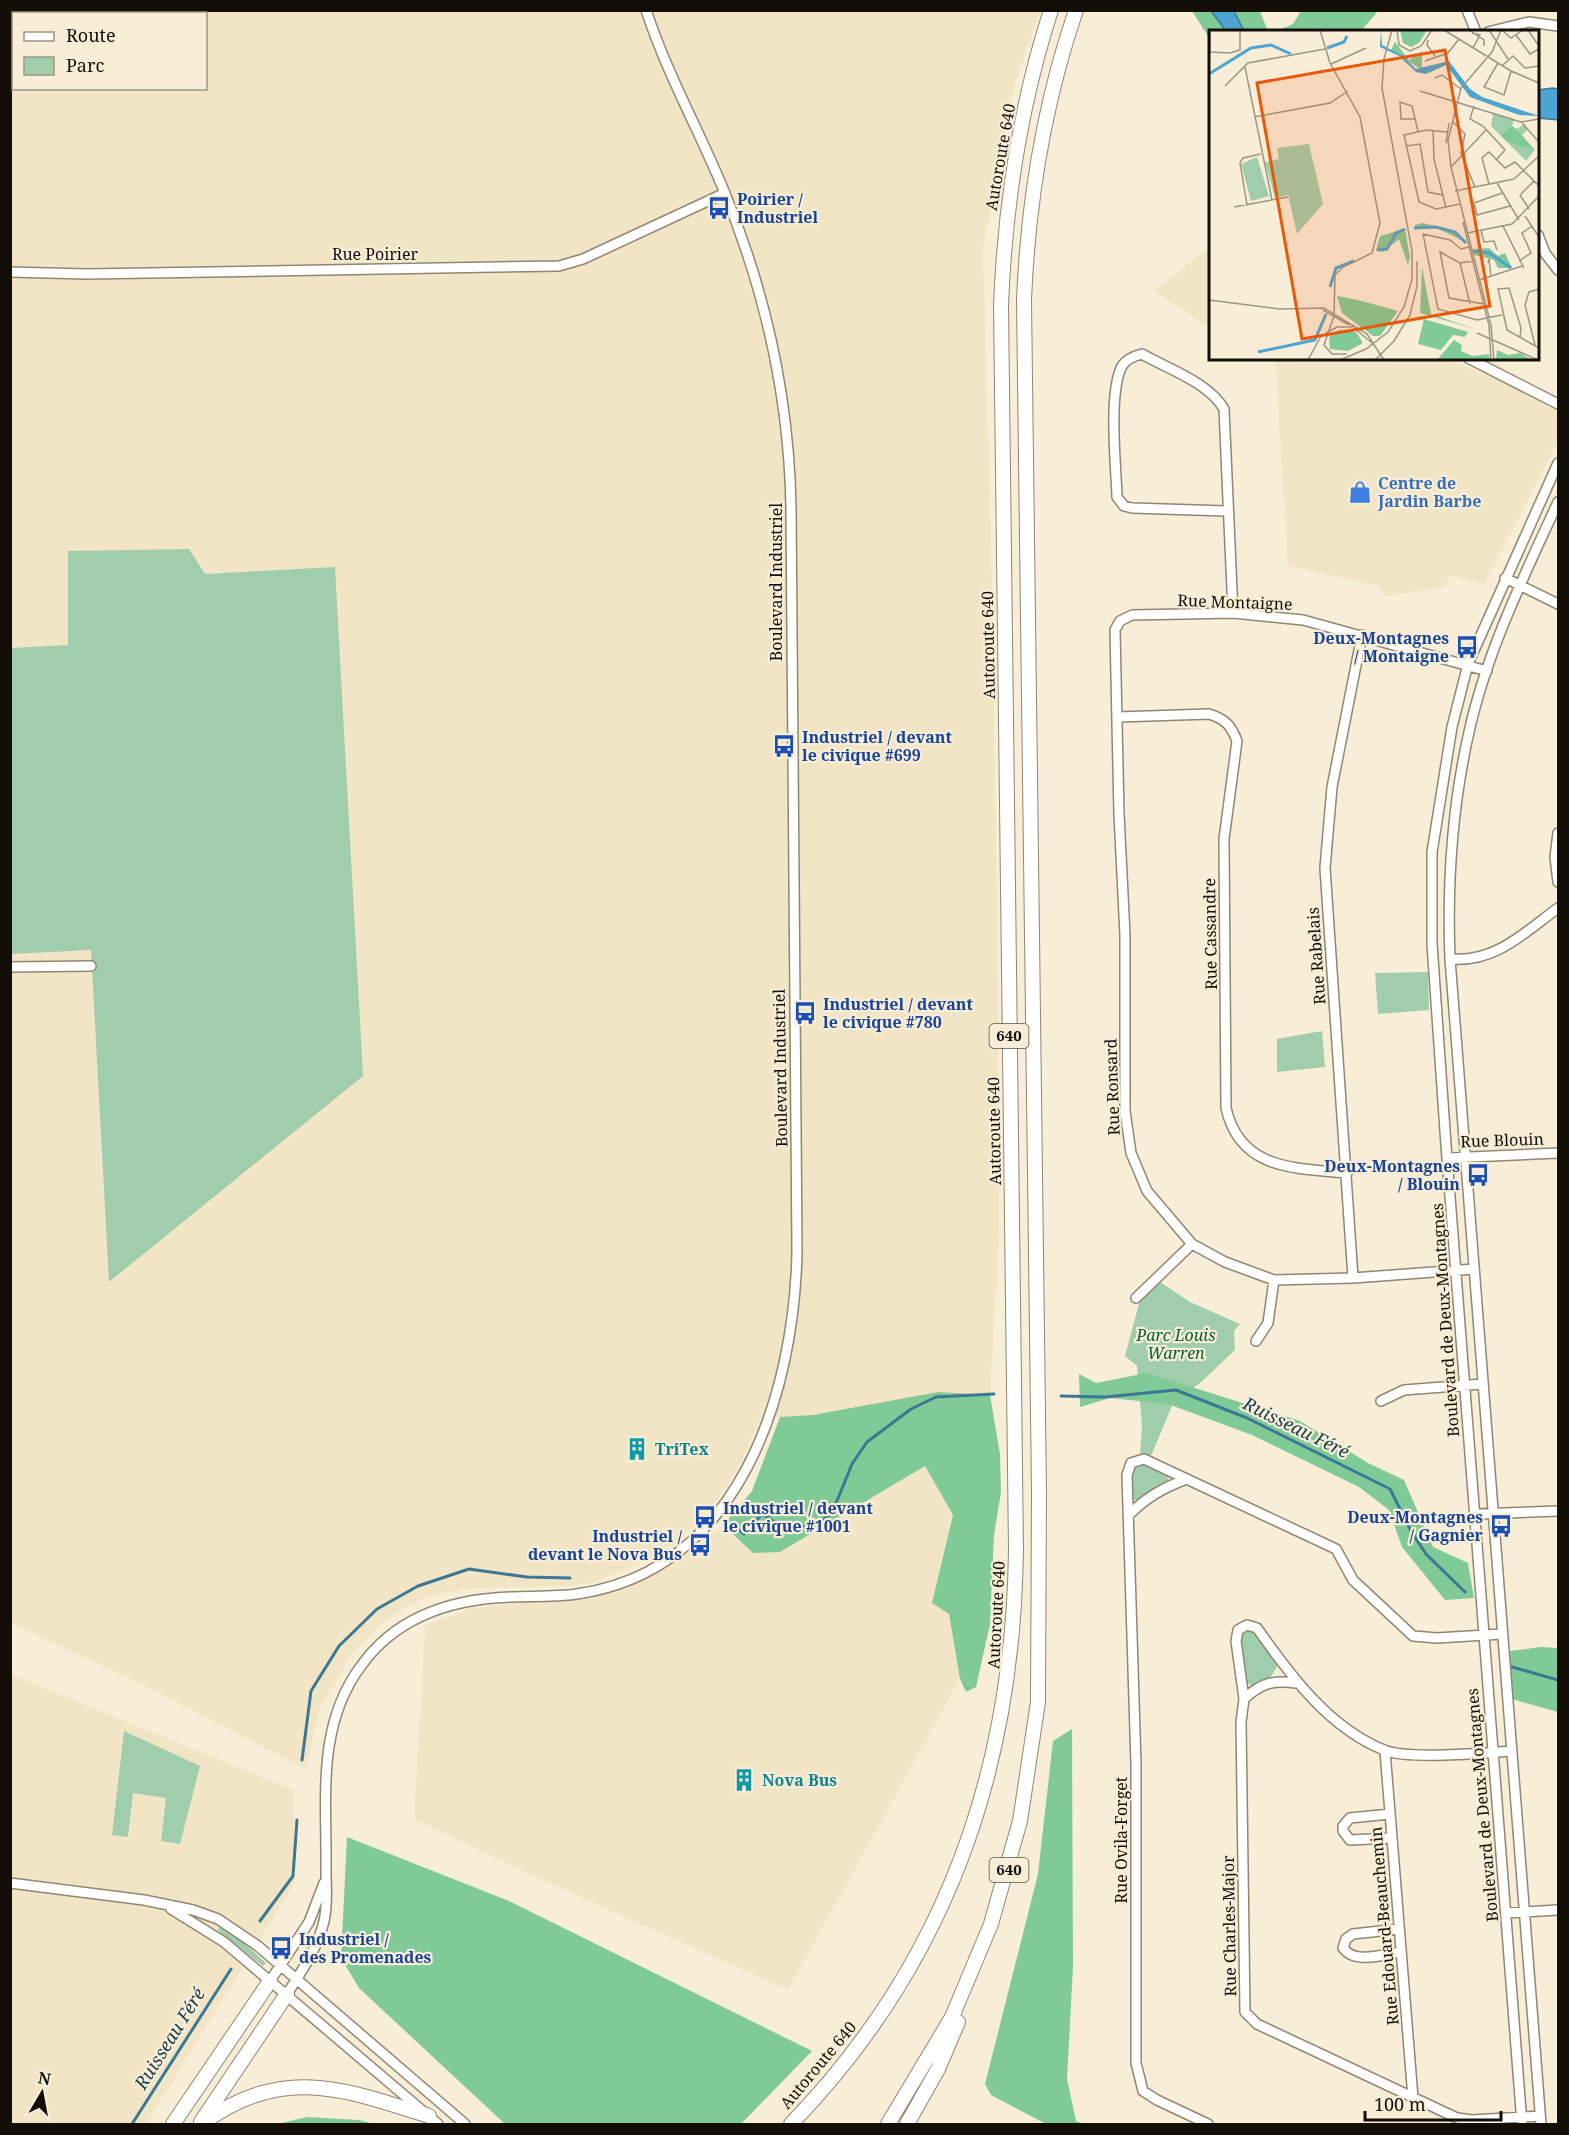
<svg xmlns="http://www.w3.org/2000/svg" width="1569" height="2135" viewBox="0 0 1569 2135" font-family="'Noto Serif',serif">
<style>
.built{fill:#f2e5c6;fill-rule:evenodd}
.green{fill:#a0cead}
.forest{fill:#7fca96}
.water{fill:#4ea4d0;stroke:#3c7794;stroke-width:1.5}
.lines{fill:none;stroke-linecap:round;stroke-linejoin:round}
.stream{stroke:#3c7794;stroke-width:3}
.minor-casing{stroke:#908772;stroke-width:12}
.highway-casing{stroke:#908772;stroke-width:16}
.minor{stroke:#fff;stroke-width:9}
.highway{stroke:#fff;stroke-width:14}
.labels{text-anchor:middle;stroke-width:4.5;stroke-linejoin:round;paint-order:stroke}
.shield{fill:#f8eed7;stroke:#585246;stroke-width:1.5}
.shield-label{font-size:15px;font-weight:bold;fill:#130f08}
.street-label{font-size:16px;fill:#130f08;stroke:#f8eed7}
.transit-label{font-size:16px;font-weight:bold;fill:#164399;stroke:#f8eed7;text-anchor:start}
.shop-label{font-size:16px;font-weight:bold;fill:#366cbe;stroke:#f8eed7;text-anchor:start}
.park-label{font-size:16px;font-style:italic;fill:#035f31;stroke:#f8eed7}
.culture-label{font-size:16px;font-weight:bold;fill:#0d838f;stroke:#f8eed7;text-anchor:start}
.water-label{font-size:18px;font-style:italic;fill:#183d50;stroke:#f8eed7}
.inset-river{fill:none;stroke:#4ea4d0;stroke-width:3}
.inset-road{fill:none;stroke:#9c9584;stroke-width:1.5}
.view{fill:#e8590c;fill-opacity:0.15;stroke:#e8590c;stroke-width:3}
.inset-edge{fill:none;stroke:#130f08;stroke-width:3}
</style>
<rect width="100%" height="100%" fill="#f8eed7"/>
<path class="built" d="M10,11H1040L1014,86L983,249L992,579L997,904L999,1240L990,1395L938,1392L813,1415L760,1418L742,1461L719,1498L679,1541L651,1559L594,1582L572,1586L466,1589L426,1597L403,1609L380,1625L351,1655L320,1708L306,1769L147,1687L11,1623ZM14,14H206V88H14Z
M1210,247V328L1154,291Z
M1275,359H1448L1515,387L1558,412V442L1484,584L1449,576L1445,587L1386,596L1378,586L1288,566Z
M925,1466L953,1515L933,1603L949,1614L960,1679L788,1990L527,1873L414,1819L425,1625L473,1608L615,1593L650,1576L684,1556L723,1525L753,1553L780,1552Z
M10,1674L294,1790L295,1883L146,2124H11Z"/>
<path class="green" d="M189,549L205,574L335,567L363,1076L109,1282L91,950L11,954V648L68,645V551Z
M1428,972L1429,1010L1378,1014L1375,973Z
M1322,1031L1325,1067L1277,1072V1039Z
M1160,1282L1190,1302L1240,1324L1234,1331L1235,1350L1199,1384L1174,1401L1151,1456H1140L1142,1425L1137,1366L1125,1356L1140,1300Z
M1144,1459L1170,1473L1166,1486L1142,1502L1131,1499V1463Z
M1257,1628L1280,1661L1268,1682L1256,1688L1241,1679L1238,1630Z
M124,1731L200,1766L180,1844L161,1841L166,1798L133,1793L128,1837L112,1835Z
M219,1927L243,1942L266,1963L263,1966L218,1930Z"/>
<path class="forest" d="M1192,11H1211L1226,31L1210,32V39Z
M1234,11H1260L1267,29L1272,31H1244Z
M1301,11V10L1378,11L1361,31H1277L1293,24Z
M1147,1373L1300,1421L1368,1463L1404,1480L1433,1547L1468,1563L1474,1598L1445,1600L1402,1547L1389,1510L1359,1487L1252,1435L1168,1404L1110,1398L1080,1407L1079,1374L1096,1383Z
M938,1392L990,1395L1000,1454L1001,1492L994,1535L990,1624L976,1687L966,1692L960,1679L949,1614L932,1603L953,1515L925,1466L780,1552L753,1553L723,1525L752,1491L780,1417L813,1415Z
M1541,1647L1558,1648V1712L1512,1699L1510,1651Z
M1072,1729L1073,1966L1067,2079L1076,2121L1083,2124H1046L991,2095L985,2084L1038,1874L1053,1741Z
M347,1837L509,1901L812,2051L741,2124H505L359,1988L341,1958Z
M307,2117L359,2120L374,2124H277Z"/>
<path class="water" d="M1211,11H1234L1244,31H1226Z
M1553,88L1558,89V120L1538,118V90Z"/>
<g class="lines">
<path class="stream" d="M1061,1396L1105,1397L1176,1390L1247,1418L1390,1489L1411,1531L1426,1554L1465,1592
M732,1524L744,1534L762,1514L778,1524L813,1527L832,1513L852,1464L867,1442L911,1409L936,1397L994,1394
M1512,1667L1558,1680
M302,1760L311,1691L339,1646L377,1609L418,1586L469,1569L527,1577L570,1578
M260,1921L293,1876L297,1820
M132,2124L231,1969"/>
<g class="minor-casing">
<path id="minor" d="M1467,10L1476,32
M1488,32L1529,22L1558,26
M1538,235L1545,253L1558,270
M10,272L87,274L559,266L583,259L725,193
M1468,358L1558,404
M1226,511L1132,508L1124,506L1117,497C1116,465 1108,393 1122,366C1126,359 1134,356 1142,354C1168,369 1208,382 1224,409L1233,613
M1505,578L1558,604
M1118,717L1209,714C1225,719 1231,725 1237,741L1224,839L1226,1108C1240,1170 1294,1168 1347,1173
M1558,833L1555,857L1558,882
M1450,959C1495,963 1524,933 1558,908
M10,967L91,966
M1448,1158L1558,1153
M1474,1269L1353,1278L1274,1280L1225,1262L1192,1244L1147,1191L1131,1153L1125,1111V935L1119,814L1115,630L1120,621L1132,615L1233,613L1303,620L1487,671
M1353,1278L1325,868L1332,787L1362,635
M1136,1298L1192,1244
M1256,1341L1268,1323L1274,1280
M1381,1401L1404,1390L1482,1384
M1475,1514L1558,1511
M1129,1515C1146,1497 1164,1487 1187,1479
M1244,1699C1261,1683 1273,1680 1296,1683
M1385,1751L1413,2098
M1512,1751C1483,1753 1408,1760 1384,1750C1329,1728 1290,1675 1257,1628L1247,1625L1238,1630L1236,1641L1244,1699L1241,1722L1245,2012L1257,2024L1457,2118L1472,2120L1540,2116
M1390,1814L1350,1818L1343,1826V1831L1350,1840L1392,1838
M10,1883L144,1900L193,1910L218,1919L258,1946L465,2124
M171,1909L224,1942L438,2124
M1506,1913L1558,1910
M1399,1929L1353,1934L1346,1939L1343,1948C1355,1965 1383,1954 1401,1952
M270,1981L309,1922L324,1883
M287,1994C301,1972 318,1948 324,1921C328,1904 326,1887 326,1870C327,1799 316,1726 361,1666C396,1617 452,1599 510,1597C532,1596 555,1597 577,1594C740,1571 794,1394 797,1252L791,507C789,397 766,293 724,191C699,130 667,74 646,10
M1208,2124L1157,2100L1143,2091L1136,2063V1764L1127,1475L1131,1463L1144,1459L1336,1549L1353,1580L1413,1636L1437,1638L1502,1634
M1522,2124L1446,1145L1432,944V852L1452,727L1468,664L1558,463
M1541,2124L1450,959C1447,882 1452,807 1469,732C1487,651 1524,576 1558,502"/>
</g>
<g class="highway-casing">
<path id="highway" d="M201,2122L287,1994
M173,2124L270,1981
M201,2124C283,2065 341,2088 429,2116
M791,2124C946,1964 1013,1771 1016,1551L1001,305C1005,205 1020,106 1051,10
M888,2124L952,2017L991,1924L1020,1821L1038,1702L1039,1492L1024,300C1028,201 1044,104 1076,10
M907,2124L938,2069L958,2022"/>
</g>
<use href="#minor" class="minor"/>
<use href="#highway" class="highway"/>
</g>
<defs>
<g id="bus-bare" transform="scale(1.8)"><path d="M-5-6H5V4H4V6H2V4H-2V6H-4V4H-5ZM-3.5-4V0h7V-4ZM-3.5 1.2v1.5H-2V1.2ZM2 1.2v1.5H3.5V1.2Z" fill="#1a4fb4" stroke="#f8eed7" stroke-width="2.5" paint-order="stroke"/></g>
<g id="shop-bare" transform="scale(1.8)"><path d="M-5-2.5h2.3a2.7 3.5 0 0 1 5.4 0H5L5.5 6h-11ZM-1.5-2.5h3a1.5 2.3 0 0 0-3 0Z" fill="#3f7fe0" stroke="#f8eed7" stroke-width="2.5" paint-order="stroke"/></g>
<g id="building-bare" transform="scale(1.8)"><path d="M-4-6H4V6H1V3H-1V6H-4ZM-2.5-4.3h1.7v1.8h-1.7ZM.8-4.3h1.7v1.8H.8ZM-2.5-1h1.7V.8h-1.7ZM.8-1h1.7V.8H.8Z" fill="#0f9aa8" stroke="#f8eed7" stroke-width="2.5" paint-order="stroke"/></g>
</defs>
<g fill-rule="evenodd">
<use href="#bus-bare" x="719" y="208"/>
<use href="#shop-bare" x="1360" y="492"/>
<use href="#bus-bare" x="1467" y="647"/>
<use href="#bus-bare" x="784" y="746"/>
<use href="#bus-bare" x="805" y="1013"/>
<use href="#bus-bare" x="1478" y="1175"/>
<use href="#building-bare" x="637" y="1449"/>
<use href="#bus-bare" x="705" y="1517"/>
<use href="#bus-bare" x="1501" y="1526"/>
<use href="#bus-bare" x="700" y="1545"/>
<use href="#building-bare" x="744" y="1780"/>
<use href="#bus-bare" x="281" y="1948"/>
</g>
<g class="labels">
<g class="shield">
<rect x="989.5" y="1024" width="39" height="24" rx="4.5"/>
<rect x="989.5" y="1858" width="39" height="24" rx="4.5"/>
</g>
<g class="shield-label">
<text x="1009" y="1041">640</text>
<text x="1009" y="1875">640</text>
</g>
<g class="street-label">
<text transform="translate(1000 157) rotate(-80)" y="6">Autoroute 640</text>
<text x="375" y="260">Rue Poirier</text>
<text transform="translate(776 582) rotate(-90)" y="6">Boulevard Industriel</text>
<text transform="translate(1235 602) rotate(2)" y="6">Rue Montaigne</text>
<text transform="translate(988 645) rotate(-91)" y="6">Autoroute 640</text>
<text transform="translate(1210 934) rotate(-91)" y="6">Rue Cassandre</text>
<text transform="translate(1316 956) rotate(-94)" y="6">Rue Rabelais</text>
<text transform="translate(780 1068) rotate(-91)" y="6">Boulevard Industriel</text>
<text transform="translate(1112 1087) rotate(-92)" y="6">Rue Ronsard</text>
<text transform="translate(994 1131) rotate(-91)" y="6">Autoroute 640</text>
<text transform="translate(1502 1140) rotate(-2)" y="6">Rue Blouin</text>
<text transform="translate(1445 1320) rotate(-94)" y="6">Boulevard de Deux-Montagnes</text>
<text transform="translate(996 1615) rotate(-87)" y="6">Autoroute 640</text>
<text transform="translate(1482 1805) rotate(-95)" y="6">Boulevard de Deux-Montagnes</text>
<text transform="translate(1121 1840) rotate(-90)" y="6">Rue Ovila-Forget</text>
<text transform="translate(1229 1926) rotate(-91)" y="6">Rue Charles-Major</text>
<text transform="translate(1384 1926) rotate(-95)" y="6">Rue Edouard-Beauchemin</text>
<text transform="translate(818 2065) rotate(-50)" y="6">Autoroute 640</text>
</g>
<g class="transit-label">
<text x="737" y="205">Poirier /<tspan x="737" dy="18">Industriel</tspan></text>
<text x="1449" y="644" text-anchor="end">Deux-Montagnes<tspan x="1449" dy="18">/ Montaigne</tspan></text>
<text x="802" y="743">Industriel / devant<tspan x="802" dy="18">le civique #699</tspan></text>
<text x="823" y="1010">Industriel / devant<tspan x="823" dy="18">le civique #780</tspan></text>
<text x="1460" y="1172" text-anchor="end">Deux-Montagnes<tspan x="1460" dy="18">/ Blouin</tspan></text>
<text x="723" y="1514">Industriel / devant<tspan x="723" dy="18">le civique #1001</tspan></text>
<text x="1483" y="1523" text-anchor="end">Deux-Montagnes<tspan x="1483" dy="18">/ Gagnier</tspan></text>
<text x="682" y="1542" text-anchor="end">Industriel /<tspan x="682" dy="18">devant le Nova Bus</tspan></text>
<text x="299" y="1945">Industriel /<tspan x="299" dy="18">des Promenades</tspan></text>
</g>
<g class="shop-label">
<text x="1378" y="489">Centre de<tspan x="1378" dy="18">Jardin Barbe</tspan></text>
</g>
<g class="park-label">
<text x="1176" y="1341">Parc Louis<tspan x="1176" dy="18">Warren</tspan></text>
</g>
<g class="culture-label">
<text x="655" y="1455">TriTex</text>
<text x="762" y="1786">Nova Bus</text>
</g>
<g class="water-label">
<text transform="translate(1296 1428) rotate(26)" y="6">Ruisseau Féré</text>
<text transform="translate(170 2039) rotate(-58)" y="6">Ruisseau Féré</text>
</g>
</g>
<g transform="translate(1209 30)">
<rect width="330" height="330" fill="#f8eed7"/>
<path d="M284,83L305,90L303,96L308,99L314,95L319,99L313,105L326,120L317,131L282,96ZM100,114L114,174L88,204L79,165L66,168L56,132L70,129L68,118ZM48,127L60,166L42,171L32,134Z" fill="#a0cead"/>
<path d="M191,0H218L210,13L202,17L194,13ZM186,12L200,30L213,21V40L182,20ZM303,96L307,99L324,119L298,112L292,105ZM214,193L247,201L258,213L228,198L207,199L206,195ZM196,199L201,227L199,235L190,209L174,222L167,220L171,206ZM280,218L289,226L296,223L303,238H289L285,230L265,225L263,219ZM213,237L222,284L266,299L211,283ZM128,266L149,270L189,281L171,306H164L133,283ZM215,289L259,302L256,307L244,305L232,320L209,314ZM130,300L147,302L154,313L139,321L121,319L120,307ZM245,310L253,315L252,321L264,326L280,324L281,330H228ZM288,320L299,325L311,323L323,330H287Z" fill="#7fca96"/>
<path d="M172,0L173,15L194,26L207,39L240,31L261,59L273,67L330,86L310,85L261,67L237,35L217,44L207,42L190,26L171,17Z" fill="#4ea4d0"/>
<path class="inset-river" d="M118,18L135,12L138,6M0,44L42,18L62,15L82,24M205,198L227,197L246,202L257,213M168,220L178,219L187,203L196,199M265,221L280,223L302,238M121,257L127,238L145,231M49,322L106,310L117,284"/>
<path class="inset-road" d="M1,0V22L21,23L31,20V0M111,0L121,33L151,87L171,193L163,223L134,237L126,245L125,286M188,0L190,15L201,21L212,16L223,0M235,0L302,41L330,53M260,0L275,10V16M280,0L299,29M293,0L302,8L314,0M319,0L330,16M263,3L271,5L264,18M307,5L321,24L330,19M219,10L218,15L226,26M216,31L239,23L250,9M289,33L275,57L295,65L302,41M122,34L157,18M294,35L304,26L316,38L330,36M36,37L63,170M226,48L233,45L252,59M16,56L39,33L116,19M211,61L312,92L330,89M265,76L261,89L274,96L296,120L287,130M45,87L121,73L139,61M206,89H192L191,72L203,76L209,101M243,91L256,104L252,123L266,157M313,93L330,112M224,101L225,129L237,178M238,102L217,100L195,105L210,172L227,179L251,174M237,113L240,93M197,116L211,114L219,162L234,165M242,137L277,100M288,153L310,190M280,154L273,128L280,122L296,138L306,132L330,156M246,161L305,149L330,126M293,163L265,173L268,185L301,176M38,175L31,133L34,128L52,124M25,177L79,167M320,179L311,165L325,151M316,186L330,207M254,192L280,295L282,330M294,196L315,238M272,200L275,212L285,211L288,220M258,203L303,194L330,166M260,217L252,219L241,210L214,204L229,279L268,290L293,285M265,231L251,233L231,222L240,268L275,274M310,231L322,223L313,203L323,196M251,233L261,274M279,233L280,229L282,247M270,250L313,236M0,270L71,279L115,278L158,304L175,330M114,280L140,295M125,286L115,315L123,324H138M145,298L163,313M117,303L128,297H144M268,303L329,330M311,307L312,298L300,258L289,259L298,300L330,318M326,315L316,275L320,262L330,259M99,330L113,304M131,330L157,319L179,302L195,277L203,249V221L173,58L175,29L183,0M166,330L185,311L201,285L208,256V231M285,330L282,295L242,137L239,110L252,58L283,22L292,0"/>
<path class="view" d="M236,20L281,276L93,309L48,53Z"/>
<rect width="330" height="330" class="inset-edge"/>
</g>
<rect width="1569" height="2135" fill="none" stroke="#130f08" stroke-width="24"/>
<rect x="12" y="12" width="195" height="78" fill="#f8eed7" stroke="#9c9584" stroke-width="1.5"/>
<rect x="24" y="32" width="30" height="9" fill="#ffffff" stroke="#9c9584" stroke-width="1.5"/>
<text x="66" y="42" font-size="18" fill="#130f08">Route</text>
<rect x="24" y="57" width="30" height="18" fill="#a0cead" stroke="#9c9584" stroke-width="1.5"/>
<text x="66" y="72" font-size="18" fill="#130f08">Parc</text>
<g transform="translate(42 2093) rotate(10)" stroke="#f8eed7" stroke-width="4.5" paint-order="stroke">
<path d="M0-4.5L10 22L0 15L-10 22Z" fill="#130f08"/>
<text y="-9" font-size="16" font-weight="bold" text-anchor="middle" fill="#130f08">N</text>
</g>
<path d="M1365 2111v9h136v-9" fill="none" stroke="#130f08" stroke-width="3"/>
<text x="1374" y="2111" font-size="18" fill="#130f08" stroke="#f8eed7" stroke-width="4.5" paint-order="stroke">100 m</text>
</svg>
